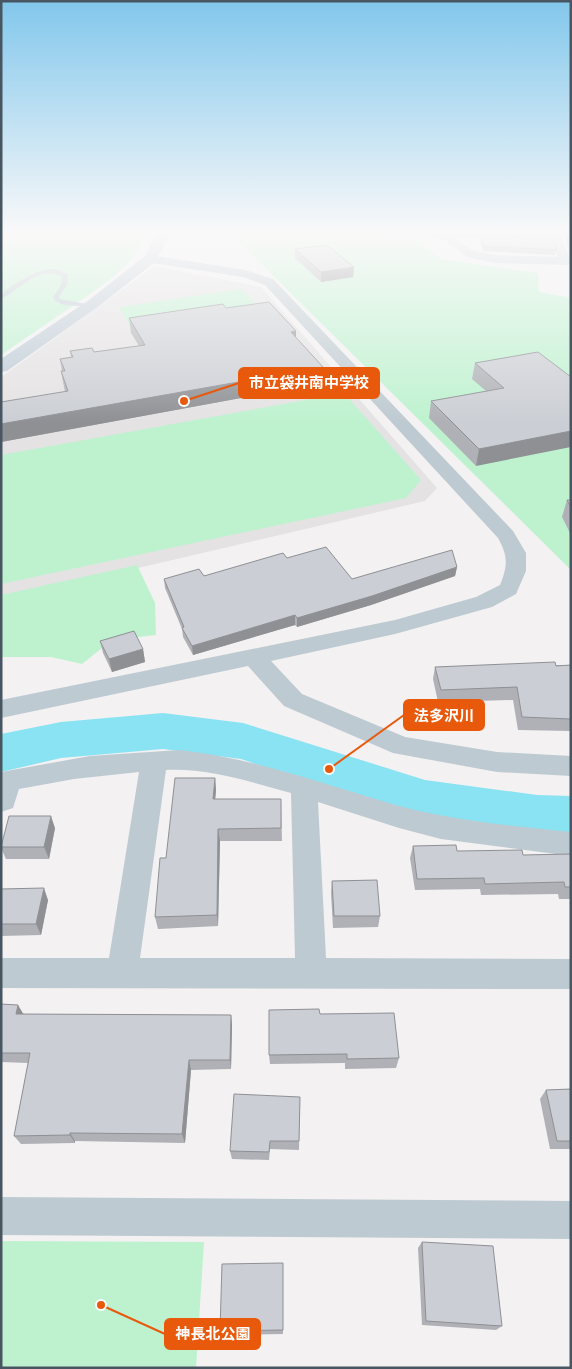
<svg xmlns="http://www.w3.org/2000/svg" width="572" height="1369" viewBox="0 0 572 1369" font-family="Karla,'Noto Sans JP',sans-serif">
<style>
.education{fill:#e4e2e3}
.green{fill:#bef2cf}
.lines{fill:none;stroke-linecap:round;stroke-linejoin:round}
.river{fill:#89e3f2;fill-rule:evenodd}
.lane{fill:#becad1;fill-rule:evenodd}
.street{fill:#becad1;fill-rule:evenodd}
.secondary{fill:#becbd6;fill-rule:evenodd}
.wall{fill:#afb1b6}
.shaded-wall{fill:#8e9094}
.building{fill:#cbced4;stroke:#8e9094}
.leader{fill:none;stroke:#e8590c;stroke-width:2}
.callout-dot{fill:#e8590c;stroke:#fff;stroke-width:2}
.callout{fill:#e8590c;stroke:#e8590c;stroke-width:2}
.callout-label{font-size:15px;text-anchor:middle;font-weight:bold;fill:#fff}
</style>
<rect width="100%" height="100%" fill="#f3f1f1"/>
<path class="education" d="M155,266L261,287L437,488L425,501L1,600V377Z"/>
<path class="green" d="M1,231H150C134,267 101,286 71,307C48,323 24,339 1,355Z
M271,231H359L419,241L441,259L538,273L539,292L571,298V570L233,236Z
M242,289L262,311L133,331L119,307Z
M344,393L421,480L406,498L1,584V455Z
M137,565L155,603L156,635L112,640L82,664L51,657H1V595Z
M1,1241L204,1242L196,1368H1Z"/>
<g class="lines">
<path class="river" d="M163,713L243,723L425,780L537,795L571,796V840L537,839L425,822L241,759L163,749L61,758L1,772V734L61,722Z"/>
<path class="lane" d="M48,269L59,270L68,275L67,285L59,297L60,299L92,305V307L64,305L55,301L53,297L61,285L62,276C38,265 21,289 1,299V294C16,283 30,273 48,269Z"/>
<path class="street" d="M422,231L556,234L562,237L571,263L566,265L495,263L467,257L447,242L428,236ZM455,238L552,240L558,257L495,255L471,250Z
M150,255L245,270L273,279L513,531L526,553V571L516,594L492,607L395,634L271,661L302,694L405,737L497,752L571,756V776L497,772L393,753L284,706L248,666L1,718V700L395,620L476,597L500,585C508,565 508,556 498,538L265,285L243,277L146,262L144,259Z
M179,750C255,758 325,785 399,806C455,821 513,826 571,832V856L441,839L399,828L318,802L326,958L571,959V989L1,988V958H109L139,772L74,779L19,789L13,808L1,812V772L90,756ZM166,770C208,768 251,782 291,793L295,958H140Z
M1,1197L571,1201V1239L1,1235Z"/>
<path class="secondary" d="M159,231H172L155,262L99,306L7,371L1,372V359L89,300L145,256Z"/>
</g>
<path class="wall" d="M537,231H571V256L564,236L556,232Z
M481,236L556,250L555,255L483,251L480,240Z
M295,249L354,267L353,277L321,282L295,258Z
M226,308L296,331V337L322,383L1,442V402L65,392L61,371H62L60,359L71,357L70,351L94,352L139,346L131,333L129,318Z
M538,352L476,466L429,418L431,401L486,391L472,379L475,363Z
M567,500H571V535L562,517Z
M287,558L352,579L457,567L455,576L371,605L297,627L295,625L193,655L183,637L182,629L165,588L164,579L204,576Z
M100,641L143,649L145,662L112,672L103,653Z
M571,665V731L518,730L513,700L438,702L433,679L435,667Z
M215,778L216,790L215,799H281L282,841H220L218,926L158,929L155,917L166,858Z
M55,828L49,859H6L1,848V845Z
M413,846L457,851L523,855L571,854V899H559L558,894L481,895L480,889L415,890L410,858Z
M332,881L380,916L378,927L333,928L331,893Z
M1,889L48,900L41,935L1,936Z
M1,1004L24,1014L231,1015L232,1025L231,1069L191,1070L185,1143L75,1141V1143L21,1144L14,1136L28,1063L1,1062Z
M320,1014L399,1058L396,1068L345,1069V1063L270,1064L269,1055Z
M571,1089V1149H550L540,1099L546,1090Z
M300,1097L299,1150L270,1149L269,1160L232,1159L230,1151Z
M422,1242L502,1326L496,1330L422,1325L418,1248Z
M283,1263V1334L221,1335L220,1331Z"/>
<path class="shaded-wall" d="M354,267L353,277L321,282V272Z
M296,331V346L291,332Z
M323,367L322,383L1,442V424Z
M571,431V447L476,466L479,449Z
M457,567L455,576L371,605L297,627V618Z
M295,615V625L193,655L192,646Z
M143,649L145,662L112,672L109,659Z
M215,778L216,790L214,812L213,799Z
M51,816L55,828L49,859L44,847Z
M218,829L220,841L218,926L217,915Z
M44,888L48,900L41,935L36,924Z
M18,1005L24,1015L16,1014Z
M231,1015L232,1025L231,1069L230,1060Z
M189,1060L191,1070L185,1143L182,1134Z
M70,1133L75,1141V1143L70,1135Z"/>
<path class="building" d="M566,231H571V246Z
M481,236L552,237L556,250L484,246Z
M327,245L354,267L321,272L295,249Z
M269,302L296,331L291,332L323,367L1,424V402L68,391L61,371H65L60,359L73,357L70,351L92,348L94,352L145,345L129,318L223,304L226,308Z
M538,352L571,377V431L479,449L431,401L504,388L475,363Z
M567,500H571V507Z
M326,547L352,579L452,550L457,567L372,596L297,618L295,615L192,646L182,628L184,627L164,579L199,569L204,576L283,553L287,558Z
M134,631L143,649L109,659L100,641Z
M555,662L556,666L571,665V719L522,717L517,687L441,690L435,667Z
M175,778H215L213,799H281V828L218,829L217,915L155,917L160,858H166Z
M9,816H51L44,847H1Z
M456,845L457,851L522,850L523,855L571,854V887H565L564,882L485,884L484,878L417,879L413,846Z
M377,880L380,916H334L332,881Z
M44,888L36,924H1V889Z
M1,1004L18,1005L16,1014L231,1015L230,1060H189L182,1134L70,1133V1135L14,1136L30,1053H1Z
M319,1009L320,1014L394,1013L399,1058L347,1059V1054L269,1055V1010Z
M571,1089V1141H557L546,1090Z
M234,1094L300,1097L299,1141H270L269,1152L230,1151Z
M422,1242L493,1246L502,1326L426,1321Z
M283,1263V1330L220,1331L222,1264Z"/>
<linearGradient id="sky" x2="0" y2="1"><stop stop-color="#82c7ec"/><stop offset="0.55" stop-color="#faf9f9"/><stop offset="1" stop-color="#faf9f9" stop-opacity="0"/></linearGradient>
<rect width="572" height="423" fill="url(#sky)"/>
<path class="leader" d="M184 401L239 383M329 769L404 715M101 1305L165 1334"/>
<g class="callout-dot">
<circle cx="184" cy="401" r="5"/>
<circle cx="329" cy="769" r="5"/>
<circle cx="101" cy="1305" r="5"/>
</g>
<g class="callout">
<rect x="239" y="368" width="140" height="30" rx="5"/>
<rect x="404" y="700" width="80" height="30" rx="5"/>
<rect x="165" y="1319" width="95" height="30" rx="5"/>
</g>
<g class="callout-label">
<text x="309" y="388">市立袋井南中学校</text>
<text x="444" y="721">法多沢川</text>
<text x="213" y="1339">神長北公園</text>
</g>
<rect width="572" height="1369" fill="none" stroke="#475660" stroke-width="5"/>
</svg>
